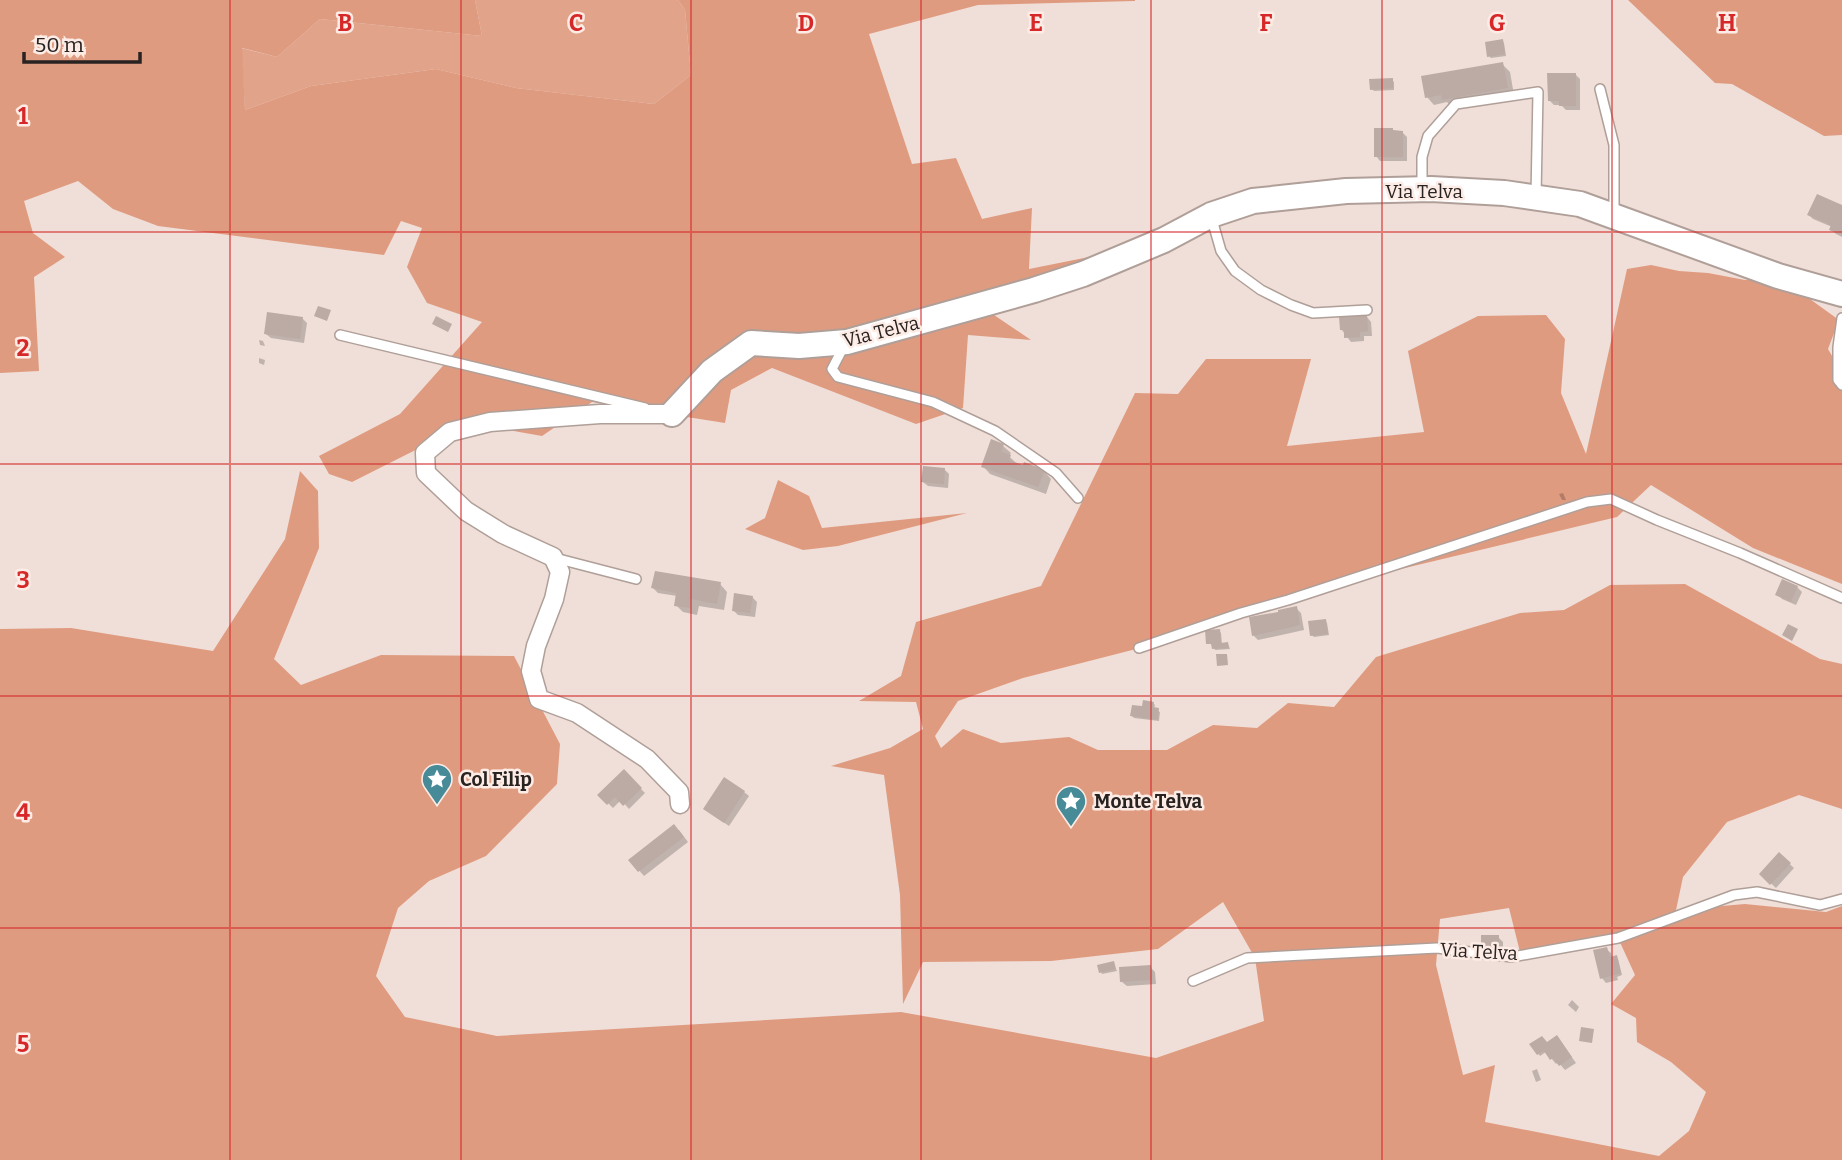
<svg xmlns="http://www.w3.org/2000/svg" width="1842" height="1160" viewBox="0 0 1842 1160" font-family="Bitter,serif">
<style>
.green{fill:#e1a38a}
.forest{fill:#df9b80;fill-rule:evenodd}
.shadow{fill:#0003}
.building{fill:#bbaba4}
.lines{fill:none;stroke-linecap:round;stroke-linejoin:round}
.lane-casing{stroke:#af9f98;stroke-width:12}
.street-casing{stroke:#af9f98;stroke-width:21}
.secondary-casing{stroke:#af9f98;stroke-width:28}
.lane{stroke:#fff;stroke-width:9}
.street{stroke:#fff;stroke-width:18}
.secondary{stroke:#fff;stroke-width:24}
.grid{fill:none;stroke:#d62828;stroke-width:2;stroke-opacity:0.55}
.labels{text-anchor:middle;stroke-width:5;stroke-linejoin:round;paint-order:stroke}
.street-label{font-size:19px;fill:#282220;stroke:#fdece5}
.poi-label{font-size:19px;font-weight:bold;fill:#282220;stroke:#fdece5;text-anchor:start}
.grid-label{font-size:23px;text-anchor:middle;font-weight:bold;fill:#d62828;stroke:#fdece5;stroke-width:5;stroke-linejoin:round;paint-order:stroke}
</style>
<rect width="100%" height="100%" fill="#f0dfd8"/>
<path class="green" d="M475,0H678L685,10L691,75L654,104L516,88L436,69L311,86L245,110L241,48L277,57L320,19L482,36Z"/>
<path class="forest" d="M0,0H475L482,36L320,19L277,57L242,48L245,110L311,86L436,69L516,88L654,104L691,75L685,10L678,0H1135V1L978,5L869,34L912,164L956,158L982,219L1032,208L1029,269L1099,255L969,298L1031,340L968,335L963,408L916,424L772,368L731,390L725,423L592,402L542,436L502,429L481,417L352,482L329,474L319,456L400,414L482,322L427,303L407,267L422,228L401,221L384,255L158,226L113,209L78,181L24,201L33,233L65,257L34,277L39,371L0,373Z
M1628,0H1842V135L1824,136L1732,84L1715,83Z
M1651,265L1679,271L1708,273L1745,280L1778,276L1839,320L1828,349L1842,373V584L1753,548L1651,485L1617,517L1330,586L1179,638L1023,678L958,701L935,736L941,748L963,729L1001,743L1069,737L1098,750H1167L1213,725L1257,728L1288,703L1334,707L1376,657L1520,613L1564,610L1610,585L1685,584L1820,659L1842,664V809L1799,795L1727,822L1683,877L1676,910L1745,904L1826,912L1842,906V1160H0V629L71,628L213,651L285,539L300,471L318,491L319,548L274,659L301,685L381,655L514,656L560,744L557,784L486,856L429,881L398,908L376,976L405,1017L497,1036L901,1012L1156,1058L1264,1021L1255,958L1223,902L1158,949L1051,961L923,962L903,1004L900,895L884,775L831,766L890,748L923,729L916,702L859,701L901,676L916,622L1041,586L1135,393L1178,394L1206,359H1311L1287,446L1424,432L1408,351L1478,316L1546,315L1565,339L1561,393L1586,454L1627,269ZM1509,908L1520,952L1618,938L1635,975L1611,1004L1636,1018L1637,1042L1671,1062L1706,1092L1689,1131L1659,1156L1485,1122L1495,1065L1463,1075L1436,965L1440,919Z
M778,480L809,496L822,528L967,513L838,546L803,550L745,529L765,518Z"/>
<path class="shadow" d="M1502,41L1504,43L1506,56L1491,58L1489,56Z
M1502,64L1510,72L1514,95L1451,107L1447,102L1434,105L1427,97Z
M1575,74L1580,79V110H1566L1561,105H1554L1549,100Z
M1392,80L1394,82V90L1374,91L1372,89Z
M1395,132H1402L1407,137V161H1380L1376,156Z
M1842,207V237L1836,234L1831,229L1832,227L1813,219L1809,215Z
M1367,317L1371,322L1372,336H1364V341L1351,342L1341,329Z
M302,318L307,323L304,343L271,338L266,334Z
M259,340L263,341L265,346L260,345Z
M259,358L265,360L264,365L259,363Z
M1003,446L1011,453L1009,456L1018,465L1044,471L1051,479L1046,494L990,474L983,466Z
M945,470L949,474L948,488L928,486L923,482Z
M1563,493L1566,500H1562L1559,494Z
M720,584L727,592L724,610L699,606L697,615L683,612L676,605L677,596L658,593L653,588Z
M1797,587L1802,592L1796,605L1782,599L1777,594Z
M752,597L757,602L755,617L738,615L733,610Z
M1296,608L1301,613L1304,630L1258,640L1253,635Z
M1325,621L1327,623L1329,635L1314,637L1312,635Z
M1219,631L1221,633L1222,644H1228L1230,649L1215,650L1213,645L1208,643Z
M1153,703L1155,705L1154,709L1160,712L1159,721L1134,718L1132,716Z
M624,772L645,793L629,809L621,800L613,808L600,795Z
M744,792L749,796L729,826L710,813Z
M679,830L688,842L644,876L630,860Z
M1779,854L1794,868L1776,888L1761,874Z
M1498,937L1503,942V956H1488Z
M1606,949L1611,953L1612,958L1616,957L1618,959L1622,975L1617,977L1618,980L1606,983L1602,978Z
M1113,963L1117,971L1102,974L1101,972Z
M1150,967L1155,972L1156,984L1127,986L1122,982Z
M1572,1000L1579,1007L1576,1012L1568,1005Z
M1561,1042L1576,1063L1565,1070L1558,1062L1556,1064L1546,1052L1540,1056L1532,1045Z
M1537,1069L1541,1080L1536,1082L1532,1071Z"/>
<path class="building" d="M1503,39L1505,54L1487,57L1485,42Z
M1503,62L1508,88L1442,100L1441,95L1425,98L1421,76Z
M1547,73H1576V106H1559V101H1548Z
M1393,78V88L1370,90L1369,79Z
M1374,128H1393V130L1403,131V157H1374Z
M1817,194L1842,205V235L1829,230L1831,225L1807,215Z
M318,306L331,310L327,321L314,316Z
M267,312L303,317L300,339L264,334Z
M1367,315L1368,331L1360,332V337L1344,338V330H1340L1339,317Z
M436,316L452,324L448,332L432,324Z
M991,439L1004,444L1001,452L1011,455L1009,460L1023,465L1024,462L1045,470L1038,487L981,467Z
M923,466L945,468L944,484L921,482Z
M655,571L721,582L717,604L691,599L690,608L674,606L676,593L651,588Z
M1782,579L1798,586L1791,602L1775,595Z
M734,593L753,596L750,613L732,611Z
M1297,606L1300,625L1252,636L1249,617L1278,612V610Z
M1326,619L1328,634L1310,636L1308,621Z
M1788,624L1798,629L1792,641L1782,635Z
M1220,629L1221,643L1228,642L1229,648L1212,649L1211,644H1206L1205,630Z
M1216,654H1227L1228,665L1217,666Z
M1143,700L1154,702L1153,707L1159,708L1158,720L1130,716L1132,705L1142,706Z
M624,769L642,788L623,806L615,797L607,805L597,795Z
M724,777L745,791L724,823L703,809Z
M674,824L684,837L638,872L628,860Z
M1779,852L1791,863L1770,885L1759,874Z
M1481,935H1499V952H1481Z
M1607,947L1610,957L1617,955L1621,973L1600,979L1593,950Z
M1114,961L1116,969L1099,973L1097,965Z
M1151,965L1152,980L1120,982L1119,967Z
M1581,1027L1594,1029L1592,1043L1579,1041Z
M1557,1035L1572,1057L1559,1066L1553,1058L1550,1060L1544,1051L1537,1055L1529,1044L1542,1036L1547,1042Z"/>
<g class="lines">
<g class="lane-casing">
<path id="lane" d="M1600,89L1614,145V216
M1422,186V157L1428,136L1456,104L1538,92L1536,196
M1211,216L1221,251L1235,271L1261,290L1291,305L1313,313L1367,310
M1842,318L1838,347V380L1842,385
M340,335L645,408
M844,346L832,369L838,377L933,402L995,431L1056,473L1078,498
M555,558L636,579
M1139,648L1241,613L1288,600L1587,502L1611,499L1657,520L1740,553L1842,598
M1193,981L1247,958L1437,948L1512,957L1618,938L1734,895L1757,892L1820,905L1842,899"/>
</g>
<g class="street-casing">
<path id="street" d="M672,414H600L490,422L450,432L425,453L426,473L466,511L503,534L553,557L560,572L554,599L536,646L531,671L539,699L577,713L647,759L679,792L680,804"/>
</g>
<g class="secondary-casing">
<path id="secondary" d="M672,414L712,371L751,343L799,346L847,342L1034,290L1083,274L1164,240L1211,215L1253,201L1346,191L1431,189L1504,193L1580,204L1778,276L1842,294"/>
</g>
<use href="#lane" class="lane"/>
<use href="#street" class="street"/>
<use href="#secondary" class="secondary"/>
</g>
<path class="grid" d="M230,0V1160M461,0V1160M691,0V1160M921,0V1160M1151,0V1160M1382,0V1160M1612,0V1160M0,232H1842M0,464H1842M0,696H1842M0,928H1842"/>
<defs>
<g id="sight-pin" transform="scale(1.575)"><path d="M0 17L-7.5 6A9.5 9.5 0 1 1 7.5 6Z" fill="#468b97" stroke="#fdece5"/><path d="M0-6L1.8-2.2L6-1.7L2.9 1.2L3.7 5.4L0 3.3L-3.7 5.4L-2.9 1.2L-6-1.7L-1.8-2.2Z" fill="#fff"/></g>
</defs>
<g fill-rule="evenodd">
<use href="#sight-pin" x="437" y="779"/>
<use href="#sight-pin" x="1071" y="801"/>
</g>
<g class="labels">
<g class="street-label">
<text x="1424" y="198">Via Telva</text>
<text transform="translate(881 331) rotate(-14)" y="7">Via Telva</text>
<text transform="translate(1479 951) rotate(3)" y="7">Via Telva</text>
</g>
<g class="poi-label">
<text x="460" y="786">Col Filip</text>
<text x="1094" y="808">Monte Telva</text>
</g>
</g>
<g class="grid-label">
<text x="345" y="31">B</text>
<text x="576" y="31">C</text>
<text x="806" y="31">D</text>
<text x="1036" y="31">E</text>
<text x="1266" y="31">F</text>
<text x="1497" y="31">G</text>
<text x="1727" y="31">H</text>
<text x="23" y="124">1</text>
<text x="23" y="356">2</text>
<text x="23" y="588">3</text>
<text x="23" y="820">4</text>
<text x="23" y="1052">5</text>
</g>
<path d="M24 52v10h116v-10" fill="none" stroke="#282220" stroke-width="3.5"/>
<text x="35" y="52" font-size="21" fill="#282220" stroke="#fdece5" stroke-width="5" paint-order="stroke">50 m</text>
</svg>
